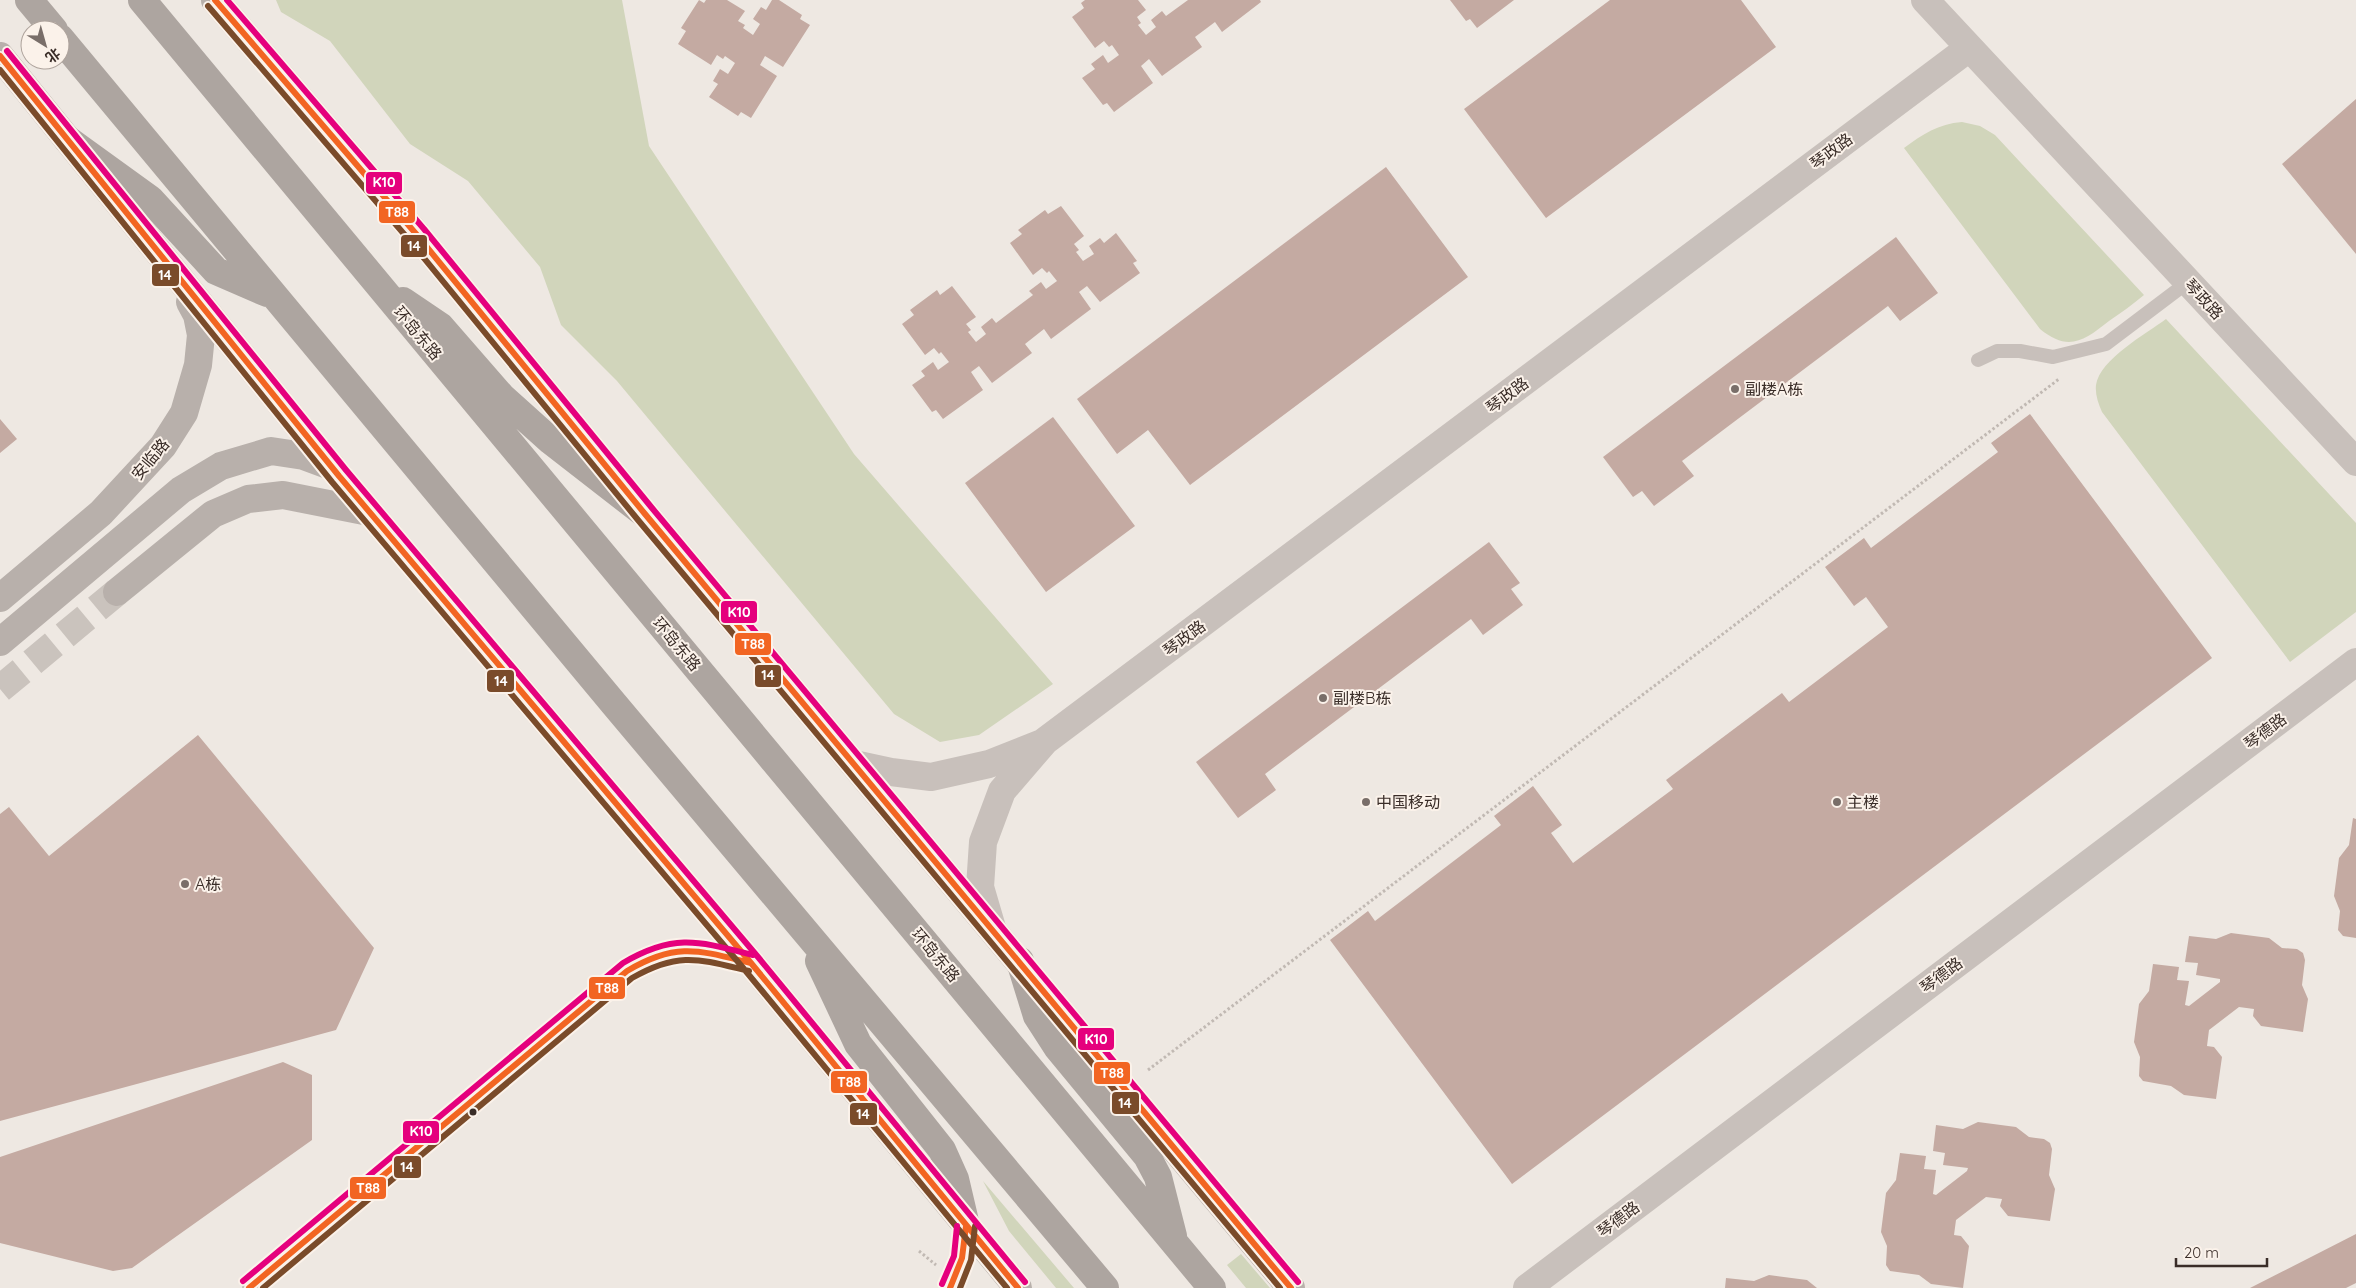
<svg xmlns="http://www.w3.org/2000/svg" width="2356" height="1288" viewBox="0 0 2356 1288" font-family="Quicksand,'Noto Sans SC',sans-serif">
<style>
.green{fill:#d1d5bb}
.building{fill:#c4aaa2}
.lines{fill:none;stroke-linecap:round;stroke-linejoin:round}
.secondary-tunnel{stroke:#cac3bd;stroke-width:28;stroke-dasharray:28 14;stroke-linecap:butt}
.path{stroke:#c1b9b3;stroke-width:3;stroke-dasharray:2.5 2.5;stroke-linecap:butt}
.lane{stroke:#c8c0bb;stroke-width:14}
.street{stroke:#c8c0bb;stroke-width:28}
.secondary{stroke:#b8b0ab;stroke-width:28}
.primary{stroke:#ada5a0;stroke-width:28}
.bus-1-casing{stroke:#fbf2ea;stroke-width:10}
.bus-2-casing{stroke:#fbf2ea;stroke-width:10}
.bus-3-casing{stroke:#fbf2ea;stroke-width:10}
.bus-1{stroke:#f26522;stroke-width:6}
.bus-2{stroke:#7a4b2a;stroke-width:6}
.bus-3{stroke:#e5007d;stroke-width:6}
.poi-dot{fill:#796e69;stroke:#fbf2ea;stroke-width:2}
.bus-dot{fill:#3a2d28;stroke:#fbf2ea;stroke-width:2}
.labels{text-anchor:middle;stroke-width:4;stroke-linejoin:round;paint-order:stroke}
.street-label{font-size:16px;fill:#3a2d28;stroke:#fbf2ea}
.poi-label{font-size:16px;fill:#3a2d28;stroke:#fbf2ea;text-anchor:start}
.line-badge{stroke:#fbf2ea;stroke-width:2}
.badge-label{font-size:14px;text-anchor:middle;font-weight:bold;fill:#fff}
</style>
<rect width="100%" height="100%" fill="#eee8e2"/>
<path class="green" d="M276,0H622L649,146L854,454L1053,684L979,735L940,742L894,714L617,381L561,325L540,267L468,181L410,144L330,41L281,12Z
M1962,122L1980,126L1995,135L2144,295C2133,304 2121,313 2109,321C2084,341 2068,352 2040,329L1904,148C1923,134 1938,124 1962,122Z
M2166,319L2356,523V612L2290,662L2102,412C2098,403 2095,394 2096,385C2100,359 2146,334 2166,319Z
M983,1181L1074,1288H1056L1009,1231Z
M1241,1254L1270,1288H1246L1227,1265Z"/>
<path class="building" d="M699,0L704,3L706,0H727L745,11L738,21L745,25L743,28L753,35L760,24L753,19L761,7L766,10L772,0H779L802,15L800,19L810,25L783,67L765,56L760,65L777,76L751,118L741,112L738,116L709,97L718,84L713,81L720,69L728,74L735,63L725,56L723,59L717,55L711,65L678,44L686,31L681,28Z
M1085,0H1138L1146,10L1137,17L1141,23L1138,25L1146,35L1156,27L1151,20L1162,11L1166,16L1188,0H1260L1261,2L1222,32L1215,22L1195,37L1202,47L1162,76L1149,59L1141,66L1153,83L1114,112L1107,103L1103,105L1082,78L1095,69L1091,64L1103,55L1108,63L1119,55L1112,45L1109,47L1104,41L1095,48L1072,17L1084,8L1081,3Z
M1450,0H1514L1477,28L1470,19L1466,21Z
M1610,0H1741L1776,47L1546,218L1464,109Z
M2356,99V254L2282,164Z
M1386,167L1468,277L1190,485L1148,430L1117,454L1077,399Z
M1061,206L1084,236L1074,244L1079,250L1076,252L1083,261L1094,254L1089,246L1100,238L1104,243L1116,233L1137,261L1133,263L1140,273L1100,302L1087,286L1079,292L1091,309L1051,339L1044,329L1025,344L1032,353L992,383L979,366L971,372L983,390L943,419L936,410L932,412L912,385L925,376L921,371L933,362L938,370L949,362L941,352L939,354L934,348L925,355L902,324L914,315L910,310L937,290L940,295L952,286L976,317L966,324L971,330L968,332L976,342L986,334L981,327L992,318L996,323L1033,295L1029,291L1041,282L1046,289L1057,281L1049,271L1047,273L1042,268L1033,275L1010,243L1022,234L1018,230L1045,210L1048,214Z
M1896,237L1938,293L1900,321L1888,306L1682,461L1694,476L1654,506L1642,491L1633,497L1603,457Z
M2030,414L2212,658L1512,1184L1330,940L1368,911L1375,921L1501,825L1494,816L1533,786L1562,825L1551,833L1573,863L1673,789L1666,780L1782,693L1789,702L1888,627L1866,597L1854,606L1825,567L1864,538L1871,548L1998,452L1991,443Z
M1053,417L1135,526L1046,592L965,483Z
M0,419L17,439L0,453Z
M1489,542L1520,583L1511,589L1523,605L1483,635L1471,619L1265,774L1276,790L1238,818L1196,762Z
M198,735L374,948L336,1030L0,1121V814L9,807L49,856Z
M2353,818L2356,819V938L2343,936L2338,930L2340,911L2334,896L2339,858L2349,845Z
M2231,933L2269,938L2282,948L2297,949L2303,953L2305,960L2302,985L2308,999L2303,1032L2261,1026L2253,1016L2254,1009L2239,1007L2209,1030L2207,1046L2214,1047L2222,1057L2216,1099L2184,1095L2171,1086L2143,1081L2139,1076L2140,1057L2134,1042L2139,1004L2149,991L2153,964L2179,967L2177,980L2189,981L2185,1005L2189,1006L2220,982V979L2196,975L2198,963L2185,962L2189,936L2216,939Z
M283,1062L312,1075V1140L132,1268L113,1271L0,1243V1157Z
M1978,1122L2016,1127L2029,1137L2044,1139L2050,1143L2052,1149L2049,1175L2055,1189L2050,1221L2008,1216L2000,1206L2002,1199L1986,1197L1956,1220L1954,1235L1961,1236L1969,1246L1963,1288L1931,1284L1919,1275L1890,1271L1886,1265L1887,1246L1881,1232L1886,1193L1896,1180L1900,1153L1926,1156L1924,1169L1936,1170L1933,1194L1936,1195L1967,1171L1968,1168L1943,1165L1945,1153L1933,1151L1936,1125L1963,1129Z
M2356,1234V1283L2346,1288H2250Z
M1769,1275L1807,1280L1817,1288H1725L1726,1278L1754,1281Z"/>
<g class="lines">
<path class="secondary-tunnel" d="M0,689L117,592"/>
<path class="path" d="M1148,1070L2059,379
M919,1251L936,1265"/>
<path class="lane" d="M1978,360L1997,351H2020L2053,357L2106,344L2188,282
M249,1288L627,971C673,941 696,949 746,962
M950,1288C962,1267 965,1250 966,1227"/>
<path class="street" d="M1925,0L2356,462
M854,764L891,772L931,777L989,764L1042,743
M992,928L980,887L983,842L1002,791L1045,741L1969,48
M1527,1288L2356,662"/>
<path class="secondary" d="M215,0L417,235L645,514L1291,1288
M0,56L339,476L751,963L1018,1288
M117,592L213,514L248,499L283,495L369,512
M0,598L101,513L163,446L184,413L198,365L201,335L197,315L190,302
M0,642L181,490L221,466L271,451L304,456L331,466"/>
<path class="primary" d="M29,0L54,30
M142,0L1212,1288
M60,38L614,704L1105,1288
M67,139L150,199L216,271L267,293
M403,301L440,326L502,397L551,441L645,514
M819,961L858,1044L942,1150L955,1179L966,1226
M1020,961L1037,1016L1057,1047L1147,1156L1158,1177L1173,1236"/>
<g class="bus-1-casing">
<path id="bus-1" d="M215,0L417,235L645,514L1291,1288
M0,56L339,476L751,963L1018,1288
M249,1288L627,971C676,942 698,950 751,963
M950,1288L962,1258L966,1226"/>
</g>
<g class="bus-2-casing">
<path id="bus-2" d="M208,6L410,241L638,520L1280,1288
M0,70L332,482L744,969L1007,1288
M263,1288L632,978C679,951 699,959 749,971
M960,1288L971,1260L975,1226"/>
</g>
<g class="bus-3-casing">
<path id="bus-3" d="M227,0L424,229L652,508L1298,1282
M7,51L346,470L758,957L1025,1282
M243,1281L623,963C674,933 698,941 753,955
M942,1284L954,1256L957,1226"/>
</g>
<use href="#bus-1" class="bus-1"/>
<use href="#bus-2" class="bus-2"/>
<use href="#bus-3" class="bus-3"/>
</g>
<g class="poi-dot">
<circle cx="1735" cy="389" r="5"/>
<circle cx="1323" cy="698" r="5"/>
<circle cx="1366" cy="802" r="5"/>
<circle cx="1837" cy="802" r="5"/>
<circle cx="185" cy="884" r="5"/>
</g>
<circle class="bus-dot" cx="473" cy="1112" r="4.5"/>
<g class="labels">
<g class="street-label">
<text transform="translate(1831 151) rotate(-37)" y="6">琴政路</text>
<text transform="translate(2204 299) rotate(47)" y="6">琴政路</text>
<text transform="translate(418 333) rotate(50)" y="6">环岛东路</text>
<text transform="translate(1507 395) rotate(-37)" y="6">琴政路</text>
<text transform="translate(150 459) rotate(-50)" y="6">安临路</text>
<text transform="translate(1184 638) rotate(-37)" y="6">琴政路</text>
<text transform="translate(677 644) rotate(50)" y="6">环岛东路</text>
<text transform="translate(2265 731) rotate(-37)" y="6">琴德路</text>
<text transform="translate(936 955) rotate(50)" y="6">环岛东路</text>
<text transform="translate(1941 975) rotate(-37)" y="6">琴德路</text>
<text transform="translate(1618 1219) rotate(-37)" y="6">琴德路</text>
</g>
<g class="poi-label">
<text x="1745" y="395">副楼A栋</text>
<text x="1333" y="704">副楼B栋</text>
<text x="1376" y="808">中国移动</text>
<text x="1847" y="808">主楼</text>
<text x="195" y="890">A栋</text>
</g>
</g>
<g class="line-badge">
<rect x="365" y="171" width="38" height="24" rx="5" fill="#e5007d"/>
<rect x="378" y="200" width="38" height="24" rx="5" fill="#f26522"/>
<rect x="400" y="234" width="28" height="24" rx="5" fill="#7a4b2a"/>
<rect x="151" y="263" width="29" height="24" rx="5" fill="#7a4b2a"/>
<rect x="720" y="600" width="38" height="24" rx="5" fill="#e5007d"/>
<rect x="734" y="632" width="38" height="24" rx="5" fill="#f26522"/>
<rect x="754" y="664" width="28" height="24" rx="5" fill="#7a4b2a"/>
<rect x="486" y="669" width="29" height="24" rx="5" fill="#7a4b2a"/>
<rect x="588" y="976" width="38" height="24" rx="5" fill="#f26522"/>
<rect x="1077" y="1027" width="38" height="24" rx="5" fill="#e5007d"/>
<rect x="1093" y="1061" width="38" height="24" rx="5" fill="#f26522"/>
<rect x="830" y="1070" width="38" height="24" rx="5" fill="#f26522"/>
<rect x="1111" y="1091" width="29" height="24" rx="5" fill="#7a4b2a"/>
<rect x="849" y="1102" width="29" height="24" rx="5" fill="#7a4b2a"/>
<rect x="402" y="1120" width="38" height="24" rx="5" fill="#e5007d"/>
<rect x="393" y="1155" width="29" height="24" rx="5" fill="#7a4b2a"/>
<rect x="349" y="1176" width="38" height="24" rx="5" fill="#f26522"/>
</g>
<g class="badge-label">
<text x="384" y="187">K10</text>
<text x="397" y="217">T88</text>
<text x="414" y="251">14</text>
<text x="165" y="280">14</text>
<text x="739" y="617">K10</text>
<text x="753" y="649">T88</text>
<text x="768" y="680">14</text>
<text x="501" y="686">14</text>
<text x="607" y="993">T88</text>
<text x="1096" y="1044">K10</text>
<text x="1112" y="1078">T88</text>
<text x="849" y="1087">T88</text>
<text x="1125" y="1108">14</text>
<text x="863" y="1119">14</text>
<text x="421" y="1136">K10</text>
<text x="407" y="1172">14</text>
<text x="368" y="1193">T88</text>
</g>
<g transform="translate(45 45) rotate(143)"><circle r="24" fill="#fbf2ea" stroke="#aea39c"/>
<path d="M0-4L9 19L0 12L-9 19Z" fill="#796e69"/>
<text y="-8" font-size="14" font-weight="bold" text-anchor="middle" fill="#3a2d28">北</text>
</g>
<path d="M2176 1258v8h91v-8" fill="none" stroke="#3a2d28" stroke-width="2.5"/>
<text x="2184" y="1258" font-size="15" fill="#3a2d28" stroke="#fbf2ea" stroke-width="4" paint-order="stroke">20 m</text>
</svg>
